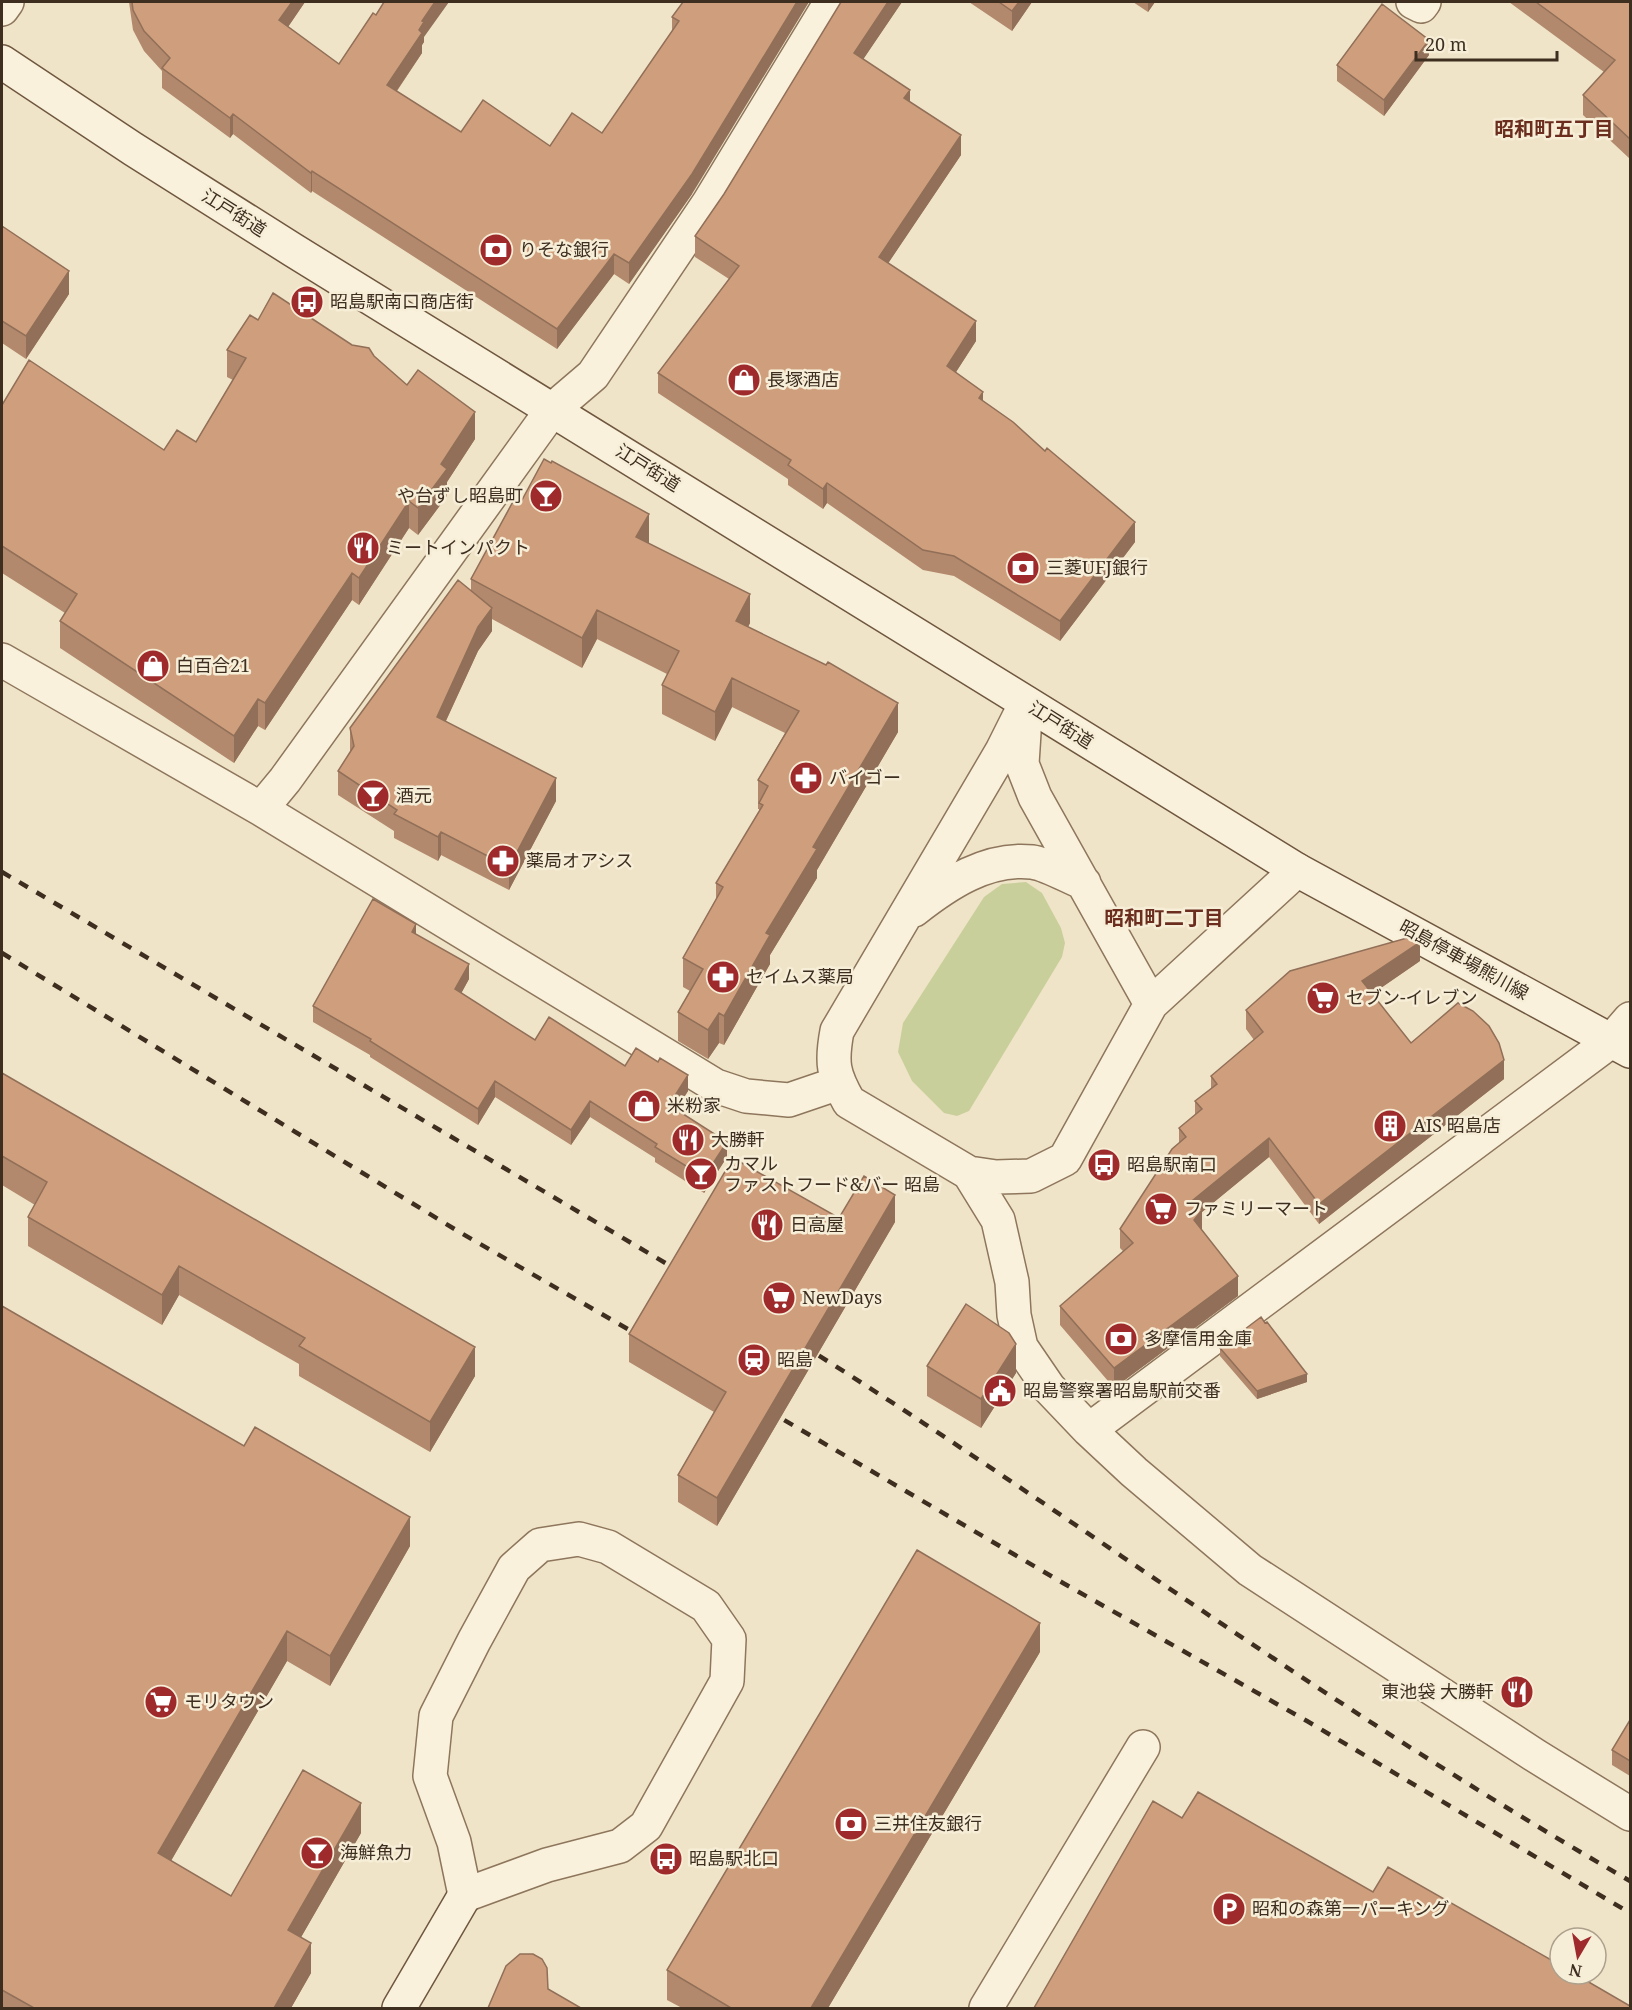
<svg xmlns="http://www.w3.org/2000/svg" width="1632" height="2010" viewBox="0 0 1632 2010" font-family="'Noto Serif','Noto Sans JP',serif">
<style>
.green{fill:#c9cf9b}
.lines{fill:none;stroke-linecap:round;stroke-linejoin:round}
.street-casing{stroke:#8d765c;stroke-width:36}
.secondary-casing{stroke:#6f573f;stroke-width:36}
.street{stroke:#faf1dc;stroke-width:33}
.secondary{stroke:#faf1dc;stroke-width:33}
.rail{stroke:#3d2e20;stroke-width:4.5;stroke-dasharray:10 10;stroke-linecap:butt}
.wall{fill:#b2896c}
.shaded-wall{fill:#916f58}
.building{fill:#cf9f7d;stroke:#916f58;stroke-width:1.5}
.labels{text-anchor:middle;stroke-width:5;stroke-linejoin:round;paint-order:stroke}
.street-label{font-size:18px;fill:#3d2e20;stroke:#f7eed8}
.poi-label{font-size:18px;fill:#3d2e20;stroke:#f7eed8;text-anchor:start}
.neighbourhood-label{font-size:20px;font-weight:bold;fill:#6b2e1e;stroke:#f7eed8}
</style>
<rect width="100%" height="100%" fill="#f0e4c8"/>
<path class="green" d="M1026,882L1042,893L1061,928L1065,943L1062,957L969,1111L957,1116L944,1113L912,1081L898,1052L903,1023L984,897L1002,884Z"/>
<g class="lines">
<g class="street-casing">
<path id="street" d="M1413,2L1421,6L1424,2
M2,9L7,2
M2,660L261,809L716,1086L746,1096L789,1100L839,1083
M1026,703L1002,751L837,1031C831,1063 833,1074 849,1102L969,1173L996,1177L1031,1176L1065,1159L1151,1004L1297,870
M1025,717L1022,764L1035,797L1151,1004
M261,809L285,780L552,410L593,375L708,204L831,2
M914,910C947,884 987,857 1032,862C1047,864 1069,877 1084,883
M969,1173L998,1220L1012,1282L1014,1315L1021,1347L1049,1388L1089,1430L1134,1472L1250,1570L1536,1756L1630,1814
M1089,1430L1611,1041L1630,1019
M579,1539L608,1547L706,1606L729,1639L727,1681L646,1826L620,1846L547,1865L465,1895L454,1842L430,1776L436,1716L474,1641L514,1568L540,1545Z
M986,2008L1143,1747"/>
</g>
<g class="secondary-casing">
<path id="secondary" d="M2,62L133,149L293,250L1297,870L1630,1051
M399,2008L465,1895"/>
</g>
<use href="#street" class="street"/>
<use href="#secondary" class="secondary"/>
<path class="rail" d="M2,872L684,1274
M2,953L461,1233L645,1339
M802,1345C962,1445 1116,1554 1273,1658C1390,1736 1509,1811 1630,1881
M767,1410L1063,1583L1307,1721L1630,1913"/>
</g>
<path class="wall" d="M129,2H305L288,27L339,64L424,37V42L422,45V53L397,91L461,132L550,146L602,133L672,31V17L683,2L692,194L629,284L614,274L557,349L312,191L311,193L233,134L230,138L162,88V71L144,51L133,30Z
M841,2H902L863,59L910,102L961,155L888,263L976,341L956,372L983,401L1135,542L1060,641L954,576L923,570L827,503L823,509L788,485V479L658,393V373L729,279L695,257V236L724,194Z
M969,2H1032L1012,31Z
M1133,2H1155L1148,12Z
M1509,2H1630V159L1583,115V95L1604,72Z
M1429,55L1384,116L1337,81V65Z
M2,226L69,294L26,359L2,343Z
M258,320L352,345L374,356L407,385L475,439L447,482V496L418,535L409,528L359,605L352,600L265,730L258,726L234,763L60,648V621L65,613L2,573V405L164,450L196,442L233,380L227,377V350Z
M522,500L649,543V544L750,623L748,627L898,732L817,870V878L770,955V964L724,1045L719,1043L708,1059L678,1041V1012L690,991L683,987V958L716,899V883L759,813V809H758V780L785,733L732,707L715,741L662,714V685L667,674L597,639L582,668L492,619V631L478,651L446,721L556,801L509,890L441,855L438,861L394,838V831L338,795V771L350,752V728L471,591V579Z
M416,934L469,979L461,993L535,1040L625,1066L688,1091L676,1110L727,1157L704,1193L655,1162V1158L590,1117L571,1145L495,1097L478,1125L370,1057V1055L313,1022V1006Z
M1420,961L1372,994L1411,1043L1504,1079L1319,1224L1269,1157L1202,1212V1230L1238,1296L1114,1388L1060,1325V1306L1123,1251L1120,1248V1229L1179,1143V1128L1195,1115V1101L1211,1089V1076L1254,1040L1246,1029V1010Z
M2,1073L475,1376L430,1452L299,1376V1364L179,1295L162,1325L28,1246V1217L35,1205L2,1185Z
M839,1218L895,1222L717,1526L678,1502V1475L714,1412L629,1362V1334Z
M2,1306L410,1546L330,1686L287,1661L171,1861L231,1896L361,1833L301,1937L311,1973L291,2008H2Z
M1220,1348L1307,1382L1257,1399L1220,1356Z
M927,1366L1016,1373L981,1428L927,1396Z
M1040,1652L828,2008H682L667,2000V1970Z
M1630,1720V1776L1612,1765V1750Z"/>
<path class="shaded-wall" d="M292,2H305L279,40V20Z
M435,2H449L424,37V42L422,45V53L387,105V85L422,21Z
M797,2H809L692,194L629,284V263Z
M888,2H902L854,73V53Z
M1019,2H1032L1012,31V11Z
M1148,2H1155L1148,12Z
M1429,40V55L1384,116V100Z
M910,90V110L904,98Z
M233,114V134L230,138V118Z
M961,135V155L879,277V257Z
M312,171V191L311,193V173Z
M614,254V274L557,349V329Z
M69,271V294L26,359V336Z
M976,321V341L947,386V366Z
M983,392V412L979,398Z
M475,412V439L447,482V496L418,535V508L441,464Z
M827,483V503L823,509V489Z
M409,501V528L359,605V578Z
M649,514V543L636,566V537Z
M1135,522V542L1060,641V621Z
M352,573V600L265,730V703Z
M750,594V623L736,650V621Z
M492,608V631L478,651L437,740V717L478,627Z
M597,610V639L582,668V638Z
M732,678V707L715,741V712Z
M258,699V726L234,763V736Z
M898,703V732L817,870V878L770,955V964L724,1045V1016L766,933L813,847Z
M556,778V801L509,890V867Z
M441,832V855L438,861V837Z
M416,924V940L412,932Z
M1420,942V961L1362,1001V981Z
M469,964V979L455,1005V989Z
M719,1013V1043L708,1059V1030Z
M1504,1060V1079L1319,1224V1204Z
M688,1075V1091L669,1121V1105Z
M495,1081V1097L478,1125V1109Z
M590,1101V1117L571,1145V1130Z
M1269,1138V1157L1202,1212V1230L1194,1239L1193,1200Z
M727,1142V1157L704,1193V1177Z
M895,1195V1222L717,1526V1498Z
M179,1266V1295L162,1325V1295Z
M1238,1276V1296L1114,1388V1368Z
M1016,1344V1373L981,1428V1399Z
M475,1347V1376L430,1452V1422Z
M1307,1374V1382L1257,1399V1391Z
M410,1517V1546L330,1686V1656Z
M1040,1623V1652L828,2008H811Z
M287,1631V1661L158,1883V1853Z
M361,1803V1833L288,1960V1930Z
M311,1943V1973L291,2008H274Z"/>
<path class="building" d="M132,2H292L279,20L339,64L373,13L376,15L384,2H435L422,21L424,22L419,30L422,33L387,85L461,132L483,100L550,146L572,113L602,133L679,21L672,17L683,2H797L692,174L629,263L614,254L557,329L312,171L311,173L233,114L230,118L162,68L170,58L144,31L133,10Z
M841,2H888L854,53L910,90L904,98L961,135L879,257L976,321L947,366L983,392L979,398L1013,422L1045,451L1047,448L1135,522L1060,621L954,556L923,550L827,483L823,489L788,465L791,460L658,373L739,266L695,236L724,194Z
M999,2H1019L1012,11Z
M1536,2H1630V139L1583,95L1615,60Z
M1382,4L1429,40L1384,100L1337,65Z
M2,226L69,271L26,336L2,321Z
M273,293L352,345L369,348L374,356L407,385L418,370L475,412L441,464L447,469L418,508L409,501L359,578L352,573L265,703L258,699L234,736L60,621L77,594L2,546V405L29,360L164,450L177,430L196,442L246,358L227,350L250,315L258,320Z
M544,459L551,463L552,461L649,514L636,537L750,594L736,621L826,665L828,662L898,703L813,847L817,849L766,933L770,935L724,1016L719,1013L708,1030L678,1012L703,969L683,958L723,887L716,883L763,805L759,803L768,786L758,780L799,711L732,678L715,712L662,685L679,651L597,610L582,638L471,579L516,496L522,500Z
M458,580L492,608L478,627L437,717L556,778L509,867L441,832L438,837L394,814L397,810L338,771L354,746L350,728Z
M373,899L416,924L412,932L469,964L455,989L535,1040L549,1017L625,1066L636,1048L658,1062L660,1058L688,1075L669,1105L727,1142L704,1177L655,1147L657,1144L590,1101L571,1130L495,1081L478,1109L370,1041L371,1039L313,1006Z
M1414,936L1418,938L1420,942L1362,981L1411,1043L1458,1003L1473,1011L1489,1026L1499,1043L1504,1060L1319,1204L1269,1138L1193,1200L1202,1210L1194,1220L1238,1276L1114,1368L1060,1306L1133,1243L1120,1229L1172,1149L1186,1137L1179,1128L1202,1109L1195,1101L1217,1084L1211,1076L1263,1032L1246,1010L1290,971Z
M2,1073L475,1347L430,1422L299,1346L305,1338L179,1266L162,1295L28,1217L47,1182L2,1156Z
M733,1158L839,1218L864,1176L895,1195L717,1498L678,1475L726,1392L629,1334Z
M966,1304L1009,1333L1016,1344L981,1399L927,1366Z
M2,1306L244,1446L255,1427L410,1517L330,1656L287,1631L158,1853L231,1896L303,1770L361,1803L288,1930L311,1943L274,2008H34L2,1990Z
M1261,1317L1265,1323L1267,1322L1307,1374L1257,1391L1220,1348Z
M917,1550L1040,1623L811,2008H731L667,1970Z
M1630,1720V1761L1612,1750Z
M1198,1792L1373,1892L1388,1867L1560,1965V1974H1575L1630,2006V2008H1034L1153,1801L1182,1818Z
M520,1954H533L542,1959L547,1968L548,1989L581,2008H488L506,1966Z"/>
<defs>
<g id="bank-disc" transform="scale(1.725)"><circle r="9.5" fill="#9e2a2b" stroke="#f7eed8"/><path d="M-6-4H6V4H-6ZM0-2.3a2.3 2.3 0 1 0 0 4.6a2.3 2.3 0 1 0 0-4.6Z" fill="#fff"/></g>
<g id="bus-disc" transform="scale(1.725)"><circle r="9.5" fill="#9e2a2b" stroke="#f7eed8"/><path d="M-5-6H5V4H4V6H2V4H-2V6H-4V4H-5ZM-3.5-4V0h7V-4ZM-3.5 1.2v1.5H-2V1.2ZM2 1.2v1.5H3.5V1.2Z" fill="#fff"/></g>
<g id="shop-disc" transform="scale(1.725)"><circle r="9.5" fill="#9e2a2b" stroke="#f7eed8"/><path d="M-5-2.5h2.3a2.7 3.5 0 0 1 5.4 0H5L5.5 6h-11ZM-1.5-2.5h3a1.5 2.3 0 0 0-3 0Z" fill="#fff"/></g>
<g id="bar-disc" transform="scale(1.725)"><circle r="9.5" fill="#9e2a2b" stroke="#f7eed8"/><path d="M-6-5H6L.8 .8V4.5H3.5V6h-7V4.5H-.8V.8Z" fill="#fff"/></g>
<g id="restaurant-disc" transform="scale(1.725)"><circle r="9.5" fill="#9e2a2b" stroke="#f7eed8"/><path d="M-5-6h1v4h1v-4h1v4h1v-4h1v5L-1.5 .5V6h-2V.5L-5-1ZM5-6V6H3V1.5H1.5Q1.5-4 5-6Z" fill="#fff"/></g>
<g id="pharmacy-disc" transform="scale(1.725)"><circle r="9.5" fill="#9e2a2b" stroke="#f7eed8"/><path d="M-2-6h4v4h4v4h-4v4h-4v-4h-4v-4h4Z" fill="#fff"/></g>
<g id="supermarket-disc" transform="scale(1.725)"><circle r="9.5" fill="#9e2a2b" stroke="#f7eed8"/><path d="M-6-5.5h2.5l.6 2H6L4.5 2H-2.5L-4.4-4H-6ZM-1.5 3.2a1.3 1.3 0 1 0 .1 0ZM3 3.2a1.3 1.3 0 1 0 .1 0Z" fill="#fff"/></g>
<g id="building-disc" transform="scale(1.725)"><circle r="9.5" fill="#9e2a2b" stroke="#f7eed8"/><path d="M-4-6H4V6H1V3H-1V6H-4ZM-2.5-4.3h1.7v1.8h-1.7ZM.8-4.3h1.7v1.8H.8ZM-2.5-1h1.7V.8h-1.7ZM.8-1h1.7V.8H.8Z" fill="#fff"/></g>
<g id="station-disc" transform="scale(1.725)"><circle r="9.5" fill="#9e2a2b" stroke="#f7eed8"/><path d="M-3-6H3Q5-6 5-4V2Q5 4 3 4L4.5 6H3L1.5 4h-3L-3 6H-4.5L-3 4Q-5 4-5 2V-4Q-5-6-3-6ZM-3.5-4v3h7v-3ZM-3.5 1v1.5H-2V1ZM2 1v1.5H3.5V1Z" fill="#fff"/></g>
<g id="civic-disc" transform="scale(1.725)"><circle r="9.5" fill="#9e2a2b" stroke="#f7eed8"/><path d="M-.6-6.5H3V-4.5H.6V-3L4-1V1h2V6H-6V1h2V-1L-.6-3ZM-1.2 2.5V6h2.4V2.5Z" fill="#fff"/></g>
<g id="parking-disc" transform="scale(1.725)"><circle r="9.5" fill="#9e2a2b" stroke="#f7eed8"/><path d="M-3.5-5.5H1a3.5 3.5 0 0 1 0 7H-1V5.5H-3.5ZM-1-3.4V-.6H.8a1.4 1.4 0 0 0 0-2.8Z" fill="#fff"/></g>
</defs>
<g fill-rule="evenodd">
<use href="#bank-disc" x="496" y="250"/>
<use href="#bus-disc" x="307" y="302"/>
<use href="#shop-disc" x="744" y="380"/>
<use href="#bar-disc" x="546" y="496"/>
<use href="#restaurant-disc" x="363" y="548"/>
<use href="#bank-disc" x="1023" y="568"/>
<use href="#shop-disc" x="153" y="666"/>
<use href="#pharmacy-disc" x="806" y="778"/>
<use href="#bar-disc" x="373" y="796"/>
<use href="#pharmacy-disc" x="503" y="861"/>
<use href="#pharmacy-disc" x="723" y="977"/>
<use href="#supermarket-disc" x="1323" y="998"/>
<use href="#shop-disc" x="644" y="1106"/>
<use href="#building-disc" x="1390" y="1126"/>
<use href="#restaurant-disc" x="688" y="1140"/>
<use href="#bus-disc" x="1104" y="1165"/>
<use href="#bar-disc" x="701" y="1174"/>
<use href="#supermarket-disc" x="1161" y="1209"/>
<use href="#restaurant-disc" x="767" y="1225"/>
<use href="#supermarket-disc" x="779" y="1298"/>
<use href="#bank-disc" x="1121" y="1339"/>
<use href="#station-disc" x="754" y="1360"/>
<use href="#civic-disc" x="1000" y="1391"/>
<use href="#restaurant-disc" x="1517" y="1692"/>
<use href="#supermarket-disc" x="161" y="1702"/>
<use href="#bank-disc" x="851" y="1824"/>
<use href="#bar-disc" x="317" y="1853"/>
<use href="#bus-disc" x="666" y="1859"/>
<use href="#parking-disc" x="1229" y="1909"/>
</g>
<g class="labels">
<g class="street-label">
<text transform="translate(234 213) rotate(32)" y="6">江戸街道</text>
<text transform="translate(648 468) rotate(32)" y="6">江戸街道</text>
<text transform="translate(1061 725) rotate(32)" y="6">江戸街道</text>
<text transform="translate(1464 960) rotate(29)" y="6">昭島停車場熊川線</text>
</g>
<g class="poi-label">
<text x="519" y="256">りそな銀行</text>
<text x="330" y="308">昭島駅南口商店街</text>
<text x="767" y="386">長塚酒店</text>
<text x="523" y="502" text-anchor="end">や台ずし昭島町</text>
<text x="386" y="554">ミートインパクト</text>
<text x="1046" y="574">三菱UFJ銀行</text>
<text x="176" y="672">白百合21</text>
<text x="829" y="784">バイゴー</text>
<text x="396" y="802">酒元</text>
<text x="526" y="867">薬局オアシス</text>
<text x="746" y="983">セイムス薬局</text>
<text x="1346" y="1004">セブン-イレブン</text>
<text x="667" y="1112">米粉家</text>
<text x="1413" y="1132">AIS 昭島店</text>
<text x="711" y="1146">大勝軒</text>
<text x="724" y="1170">カマル<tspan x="724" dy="21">ファストフード&amp;バー 昭島</tspan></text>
<text x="1127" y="1171">昭島駅南口</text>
<text x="1184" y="1215">ファミリーマート</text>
<text x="790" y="1231">日高屋</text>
<text x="802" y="1304">NewDays</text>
<text x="1144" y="1345">多摩信用金庫</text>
<text x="777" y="1366">昭島</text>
<text x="1023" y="1397">昭島警察署昭島駅前交番</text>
<text x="1494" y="1698" text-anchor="end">東池袋 大勝軒</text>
<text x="184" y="1708">モリタウン</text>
<text x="874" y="1830">三井住友銀行</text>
<text x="340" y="1859">海鮮魚力</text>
<text x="689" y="1865">昭島駅北口</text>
<text x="1252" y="1915">昭和の森第一パーキング</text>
</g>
<g class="neighbourhood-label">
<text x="1554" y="136">昭和町五丁目</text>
<text x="1164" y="925">昭和町二丁目</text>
</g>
</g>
<rect width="1632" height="2010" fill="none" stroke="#3d2e20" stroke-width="6"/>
<g transform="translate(1578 1956) rotate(190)"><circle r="28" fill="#f7eed8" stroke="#ada18e" stroke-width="1.5"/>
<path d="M0-4.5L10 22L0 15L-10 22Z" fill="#9e2a2b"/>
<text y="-9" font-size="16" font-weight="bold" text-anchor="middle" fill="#3d2e20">N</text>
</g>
<path d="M1416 51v9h141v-9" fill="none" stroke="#3d2e20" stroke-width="3"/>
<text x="1425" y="51" font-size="18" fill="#3d2e20" stroke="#f7eed8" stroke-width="4.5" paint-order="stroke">20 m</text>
</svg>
